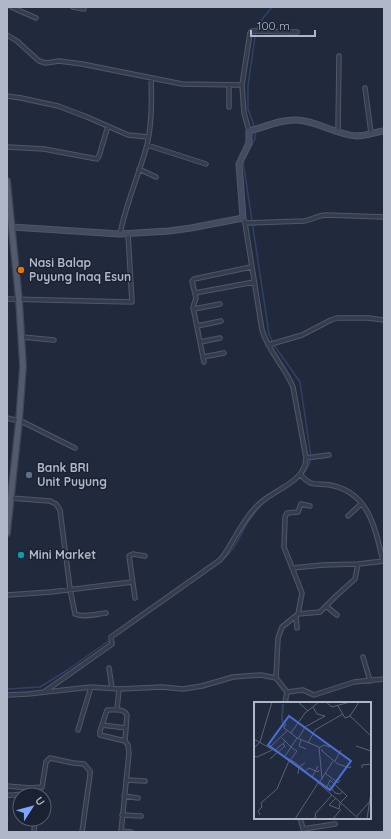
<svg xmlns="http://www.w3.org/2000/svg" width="391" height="839" viewBox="0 0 391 839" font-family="Quicksand,sans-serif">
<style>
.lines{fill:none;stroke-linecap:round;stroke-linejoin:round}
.stream{stroke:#314164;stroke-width:1.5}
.street-casing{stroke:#505768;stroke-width:5.5}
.secondary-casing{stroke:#505768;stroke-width:7}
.primary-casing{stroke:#3e4556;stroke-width:8}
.street{stroke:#353c4d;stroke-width:3.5}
.secondary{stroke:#424b61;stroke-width:5}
.primary{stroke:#525b6e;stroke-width:5.5}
.food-dot{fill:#e8710a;stroke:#1a2232;stroke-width:1.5}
.service-dot{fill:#5c6f8a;stroke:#1a2232;stroke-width:1.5}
.culture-dot{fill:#0f9aa8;stroke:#1a2232;stroke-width:1.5}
.labels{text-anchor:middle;stroke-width:3;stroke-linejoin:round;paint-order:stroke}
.poi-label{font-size:12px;font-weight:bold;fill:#b0b7c9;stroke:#1a2232;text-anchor:start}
.inset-river{fill:none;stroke:#314164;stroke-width:2}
.inset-road{fill:none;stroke:#5a6275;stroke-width:1}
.view{fill:#496ed4;fill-opacity:0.15;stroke:#496ed4;stroke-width:2}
.inset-edge{fill:none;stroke:#b0b7c9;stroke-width:2}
</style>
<rect width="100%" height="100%" fill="#212a3d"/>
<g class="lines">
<path class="stream" d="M245,158L255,139V128L248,109V85L256,30L263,18L272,7
M243,161L269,334L274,345L300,382L311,457C309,472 297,482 284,489
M222,560C234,551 238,539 245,527C251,516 259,507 269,498
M7,689L40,687L66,671L110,640"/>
<g class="street-casing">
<path id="street" d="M11,7L36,18
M73,7L84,9
M7,35L17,41L39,61L46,63L59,61L82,64L182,84L242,85
M365,88L371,133
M7,96L21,98L58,106L87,117L128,135L148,137
M229,107V85
M249,131L244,113L242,85L250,33L252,31L297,32
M338,131L339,56
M147,145L206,164
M7,147L44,149L97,159L99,156L108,126
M139,169L156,177
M245,223L304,221C312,220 318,215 326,215L384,217
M120,234C126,203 139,175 147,145C152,124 152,100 151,78
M195,293L254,282
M7,299L132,302L128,234
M194,309L220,304
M197,326L221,321
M22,337L54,340
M200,342L220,338
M268,345L302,335L331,320L337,318H368L384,320
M203,357L224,353
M204,362L193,307L196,298L192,281L194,279L251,267
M7,418L23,422L75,448
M306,458L329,455
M300,474C311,487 315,483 330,485C369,492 375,528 383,561
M10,498L50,501L56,504L60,510L70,589L75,614C83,618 97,614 106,613
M348,516L361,504
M292,568L323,565L358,564L384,561
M7,595L51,592L132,582
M135,598L129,556L133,554L145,556
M326,606L337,615
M298,614L302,593L284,547L285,517L287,513L298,512L301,504L310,506
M296,616L297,628
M363,657L370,681
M109,668L112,688
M276,678L278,638L282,627L298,614L320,612L336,596L355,579L358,564
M44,692L112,644L111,637L220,560L224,555C235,538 244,518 259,504C273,490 306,482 306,458L293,387C285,367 268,351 262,330L245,223L243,218
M287,692L303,690L314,695L354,682L384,679
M7,695L28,694L91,687L119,689L162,687L183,689L202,686L233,677L261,675L276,678L287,692L285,703
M117,710L119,689
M102,725L126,728
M78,730L91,687
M126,780L145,781
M7,786L30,788L42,787L46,762L50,758L73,763L84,764L90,771V775L82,832
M7,795C16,796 25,792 35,795
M124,796L138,798
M122,815L141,816
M300,818L304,832
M303,829L335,824
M121,831L131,832
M34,832L35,819
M121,832L129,753L128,745L125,741L127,715C124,708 114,710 107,710L100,731V735L125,741"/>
</g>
<g class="secondary-casing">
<path id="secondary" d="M12,227L120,234L169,231L191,228L243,218L239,164L249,143V131C265,127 281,119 297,120C318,121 337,135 357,136C366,136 375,132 384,131"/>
</g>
<g class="primary-casing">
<path id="primary" d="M7,181L19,300L23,366L19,421L7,533"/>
</g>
<use href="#street" class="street"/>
<use href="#secondary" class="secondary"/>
<use href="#primary" class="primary"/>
</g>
<circle class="food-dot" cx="21" cy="270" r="4"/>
<circle class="service-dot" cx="29" cy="475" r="4"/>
<circle class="culture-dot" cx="21" cy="555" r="4"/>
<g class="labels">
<g class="poi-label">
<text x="29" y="267">Nasi Balap<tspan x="29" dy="14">Puyung Inaq Esun</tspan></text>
<text x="37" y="472">Bank BRI<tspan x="37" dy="14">Unit Puyung</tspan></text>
<text x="29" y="559">Mini Market</text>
</g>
</g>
<g transform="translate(254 702)">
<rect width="117" height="117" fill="#212a3d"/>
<path class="inset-river" d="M29,2L28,17L30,26"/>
<path class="inset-road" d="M44,0L54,9M72,0L78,5L96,0M84,4L91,16L96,14L117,34M96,14L105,0M32,22L30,26L37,31M28,36L38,46M43,36L65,45L68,77M0,37L42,61L105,117M44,37L51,25L71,14L63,12L59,5M47,38L45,44L52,47M54,41L61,28L89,12M102,44L117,49M16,45L33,29M0,46L6,40L18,0M65,46L70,43L76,45M68,47V49L84,62L96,66L97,64M21,48L32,39M0,54L3,55L18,48M31,54L43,36L37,31L39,28L51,11L65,0M16,57L31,44L29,42M81,59L87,48M108,66V63L117,62M51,69L55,66L64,70L65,68M71,71L84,81L86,78M44,72L45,65L51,61M58,75L64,64M65,81L79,59M75,83L81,91L86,92L89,89M72,87L76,78L93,94L86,101L85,107L75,103L82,96M6,113L4,109L8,105L7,101L23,87L34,61L43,49L38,46M103,114L117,98M41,117L64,81M58,117L62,115L61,112L78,93M79,117L87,107M113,117L117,90"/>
<path class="view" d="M35,14L97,59L76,88L14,43Z"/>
<rect width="117" height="117" class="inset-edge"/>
</g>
<rect width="391" height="839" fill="none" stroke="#b0b7c9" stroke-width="16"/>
<g transform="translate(32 807) rotate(54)"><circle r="19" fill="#1a2232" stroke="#565e6e"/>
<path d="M0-3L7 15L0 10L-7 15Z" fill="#7fa4ff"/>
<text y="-6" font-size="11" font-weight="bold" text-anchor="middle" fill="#b0b7c9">U</text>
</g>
<path d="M251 30v6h64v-6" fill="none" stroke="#b0b7c9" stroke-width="2"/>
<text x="257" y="30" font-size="12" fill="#b0b7c9" stroke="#1a2232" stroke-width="3" paint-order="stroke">100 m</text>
</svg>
